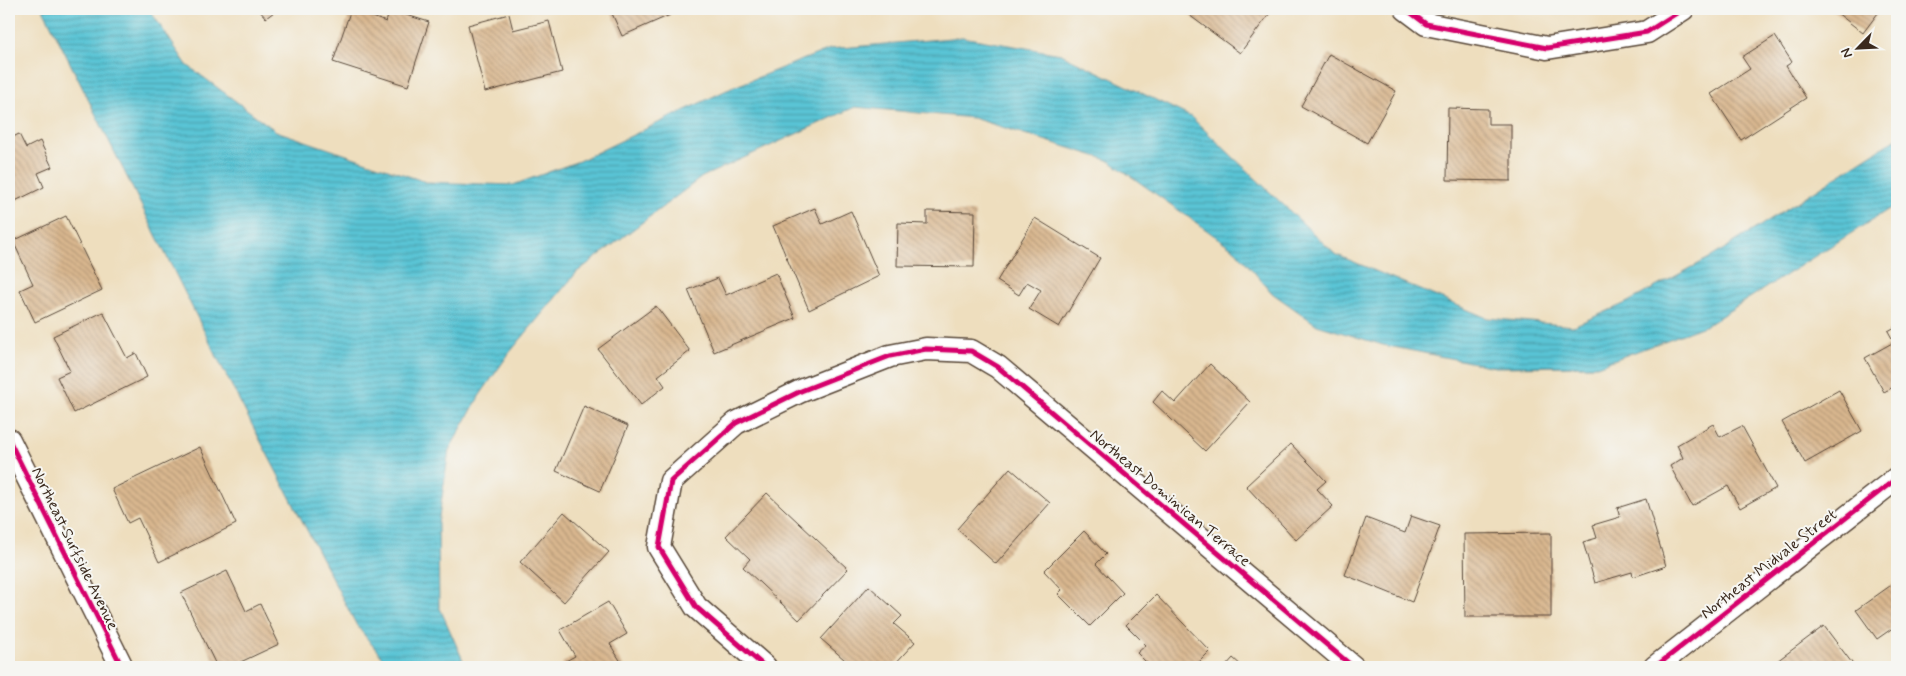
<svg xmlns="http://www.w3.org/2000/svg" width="1906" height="676" viewBox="0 0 1906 676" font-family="Mynerve,sans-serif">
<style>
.water{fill:url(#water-rules);stroke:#4a777a}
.building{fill:url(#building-back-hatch)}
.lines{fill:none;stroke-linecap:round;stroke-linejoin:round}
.minor-casing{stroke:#564536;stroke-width:25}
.minor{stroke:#fff;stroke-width:22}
.cycleway-casing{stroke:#f6f6f2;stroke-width:8}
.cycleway{stroke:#d6006c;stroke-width:5}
.labels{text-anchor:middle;stroke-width:4;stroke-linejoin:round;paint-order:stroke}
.street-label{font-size:16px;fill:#3b2a1e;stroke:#f6f6f2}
</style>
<defs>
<pattern id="water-rules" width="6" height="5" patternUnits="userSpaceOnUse" patternTransform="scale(1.25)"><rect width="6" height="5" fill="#5ac4d5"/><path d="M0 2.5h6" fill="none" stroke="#4c9fac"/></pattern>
<pattern id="building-back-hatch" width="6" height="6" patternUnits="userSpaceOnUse" patternTransform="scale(1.25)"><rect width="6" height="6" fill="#d9b78f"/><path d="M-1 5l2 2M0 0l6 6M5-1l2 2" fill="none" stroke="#b19574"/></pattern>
</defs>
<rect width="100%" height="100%" fill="#f6f6f2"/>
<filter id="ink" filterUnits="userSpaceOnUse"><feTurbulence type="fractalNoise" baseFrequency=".02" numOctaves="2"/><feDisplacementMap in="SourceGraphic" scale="10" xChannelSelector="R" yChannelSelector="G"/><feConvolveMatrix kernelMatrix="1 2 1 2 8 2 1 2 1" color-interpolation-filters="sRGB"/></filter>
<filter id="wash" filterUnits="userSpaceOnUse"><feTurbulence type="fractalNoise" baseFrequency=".0096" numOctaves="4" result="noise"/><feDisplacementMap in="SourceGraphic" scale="20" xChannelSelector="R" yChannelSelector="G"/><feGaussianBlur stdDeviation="1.12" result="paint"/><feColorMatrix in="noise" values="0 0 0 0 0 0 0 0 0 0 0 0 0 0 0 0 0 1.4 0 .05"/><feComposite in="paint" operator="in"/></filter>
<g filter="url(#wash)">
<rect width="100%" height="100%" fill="#eedebe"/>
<path class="water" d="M43,9H149L187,65L276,131L426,182L513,185L579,161L731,88L830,49L962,37L1061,54L1191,117L1335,254L1487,318L1573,326L1624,304L1713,256L1897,138V204L1707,325L1597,366L1495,367L1383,345L1317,325L1272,293L1236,251L1108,160L973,118L855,107L702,177L577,272L510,352L480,395L449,450L438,524L439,606L466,667H390L357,626L224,371Z"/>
<g id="blocks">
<path class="building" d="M258,9H278L266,18Z
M351,9L386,22L390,10L429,22L408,86L333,62Z
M610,9H668L670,15L622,36Z
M1187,9H1273L1240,53L1185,12Z
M1832,9H1881L1863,33Z
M509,14L513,30L549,21L562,72L485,92L468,25Z
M1775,36L1792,62L1786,66L1806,98L1741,140L1711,94L1750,69L1742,57Z
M1329,54L1396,91L1367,143L1301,106Z
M1448,108L1488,109V124H1511V181L1447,180Z
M19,134L26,148L40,141L52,167L38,173L44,187L9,204V139Z
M815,208L822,224L851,211L879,276L809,310L773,226Z
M927,211L975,212L974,267L897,266L898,223L927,224Z
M66,216L102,290L35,322L20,290L33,284L13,241Z
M1035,218L1100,258L1059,327L1029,309L1041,290L1027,282L1019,295L997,281Z
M776,273L795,318L714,352L688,290L718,278L726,295Z
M656,306L690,351L658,376L665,386L641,405L598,349Z
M103,312L127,358L136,353L147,377L74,413L57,377L70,371L53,336Z
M1897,326V385L1884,392L1865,358L1894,342L1888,331Z
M1210,364L1250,402L1205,451L1153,402L1162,391L1175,403Z
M1839,390L1862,431L1805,463L1782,422Z
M584,406L628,426L600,491L556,471Z
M1713,424L1720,437L1742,426L1776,488L1740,508L1728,486L1692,506L1670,466L1683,458L1677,445Z
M1291,444L1326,481L1317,489L1333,506L1296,540L1246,486Z
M200,447L236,524L159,562L138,518L128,523L112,489Z
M1010,468L1050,503L996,564L957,529Z
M767,493L848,569L799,620L743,567L750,559L726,536Z
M1646,499L1666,566L1633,577L1632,572L1595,583L1583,542L1597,538L1593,525L1620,517L1617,508Z
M564,512L609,552L564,602L520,562Z
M1411,516L1440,526L1412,602L1345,575L1366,518L1405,533Z
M1084,531L1106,554L1096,564L1123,593L1090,626L1058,594L1062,590L1044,571Z
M1551,533V617H1465L1464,534Z
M227,571L246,611L260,604L279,644L230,667H217L181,593Z
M1897,581V625L1877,639L1856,610Z
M869,586L902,616L894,624L915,642L892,667H853L821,639Z
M1156,595L1210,651L1194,667H1175L1171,663L1167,667H1151L1137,653L1146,645L1126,625Z
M608,602L627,634L610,644L624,667H564L562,663L575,656L560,630Z
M1824,626L1855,667H1769Z
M1233,658L1243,667H1225Z"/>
</g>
</g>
<g filter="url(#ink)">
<use href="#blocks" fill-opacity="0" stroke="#564536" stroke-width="1"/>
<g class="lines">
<g class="minor-casing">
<path id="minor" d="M1406,9L1426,24L1547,48L1647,32L1683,9
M9,440L122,667
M765,667L696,607L659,547L671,481L736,423L801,391L890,356L926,349L971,351L998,367L1353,667
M1655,667L1897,478"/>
</g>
<use href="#minor" class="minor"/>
<g class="cycleway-casing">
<path id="cycleway" d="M1406,9L1426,24L1547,48L1647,32L1683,9
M9,440L122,667
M765,667L696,607L659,547L671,481L736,423L801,391L890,356L926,349L971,351L998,367L1353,667
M1655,667L1897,478"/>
</g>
<use href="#cycleway" class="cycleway"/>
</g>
</g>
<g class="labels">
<g class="street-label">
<text transform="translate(1171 497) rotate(40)" y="6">Northeast Dominican Terrace</text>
<text transform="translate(76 548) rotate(64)" y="6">Northeast Surfside Avenue</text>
<text transform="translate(1768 563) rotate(-38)" y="6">Northeast Midvale Street</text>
</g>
</g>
<rect width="1906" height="676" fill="none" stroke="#f6f6f2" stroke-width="30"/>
<g transform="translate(1858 48) rotate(246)" stroke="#f6f6f2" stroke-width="4" paint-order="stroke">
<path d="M0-4L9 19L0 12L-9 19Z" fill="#3b2a1e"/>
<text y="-8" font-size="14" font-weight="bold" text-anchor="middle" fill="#3b2a1e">N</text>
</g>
</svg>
